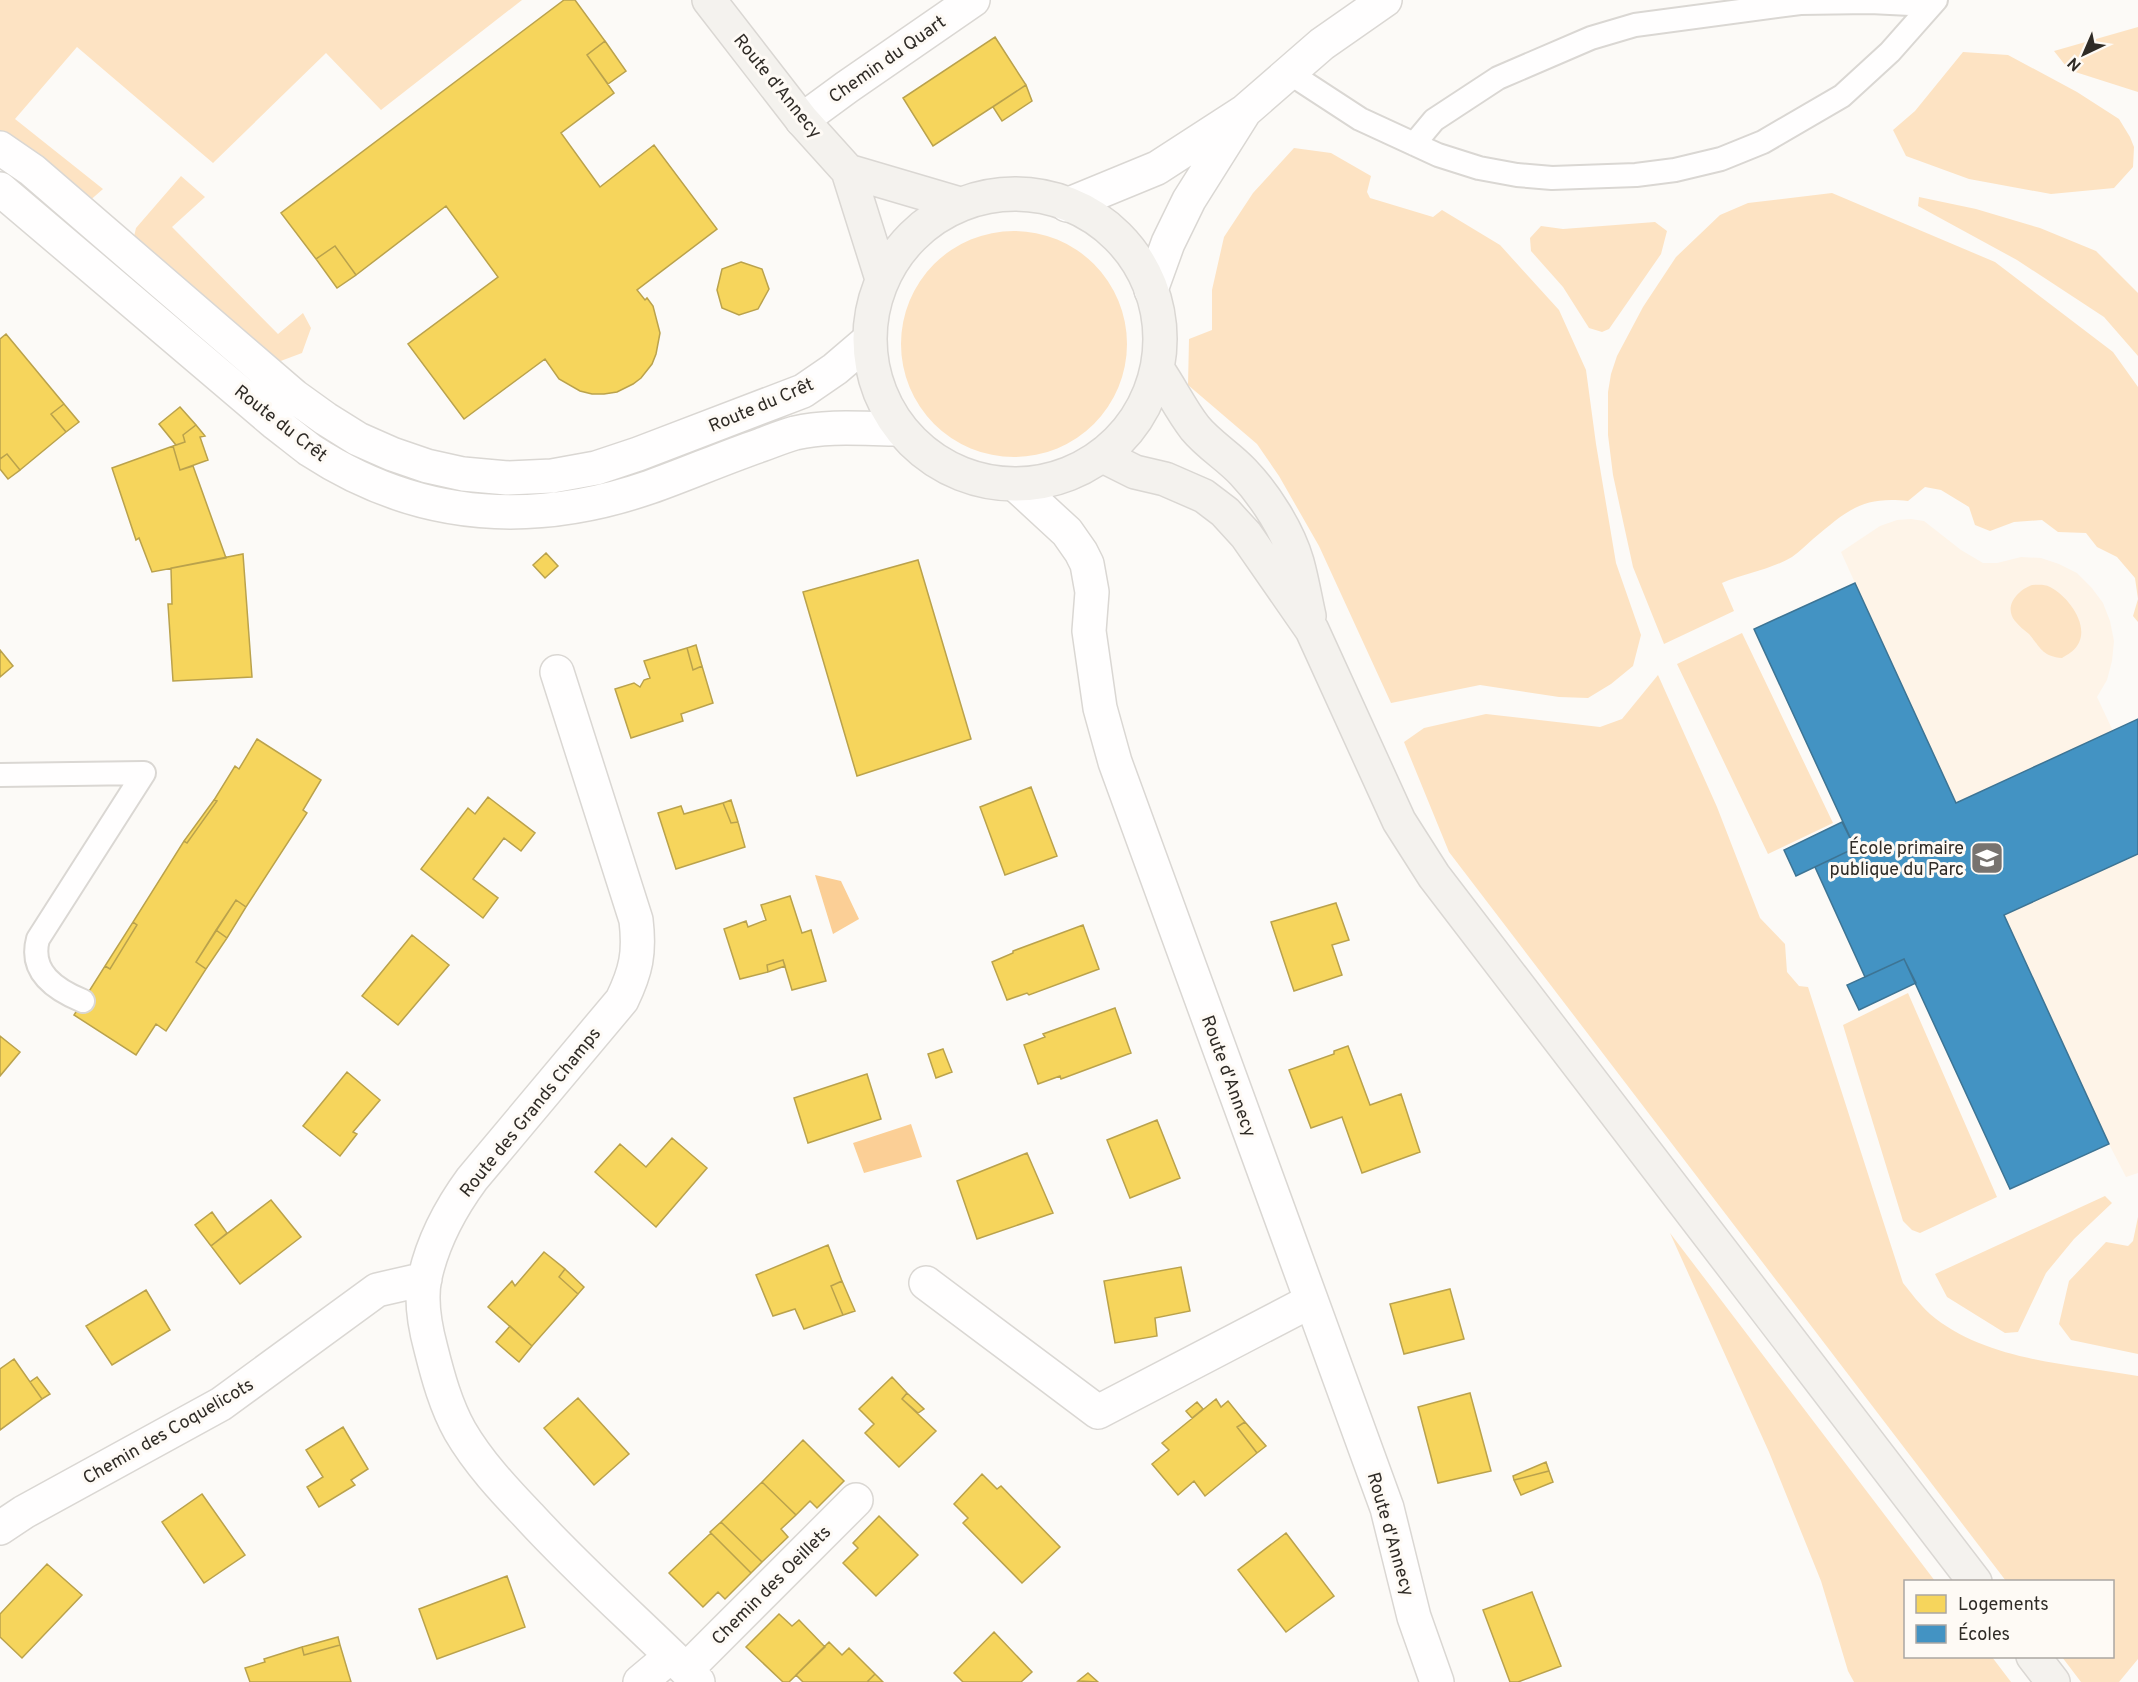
<svg xmlns="http://www.w3.org/2000/svg" width="2138" height="1682" viewBox="0 0 2138 1682" font-family="Overpass,sans-serif">
<style>
.built{fill:#fef4e8}
.green{fill:#fde3c3}
.water{fill:#fbcf96}
.homes{fill:#f6d55c;stroke:#baa24c;stroke-width:1.5}
.schools{fill:#4393c3;stroke:#3d7494;stroke-width:1.5}
.lines{fill:none;stroke-linecap:round;stroke-linejoin:round}
.service-casing{stroke:#dad7d3;stroke-width:26}
.minor-casing{stroke:#dad7d3;stroke-width:36}
.tertiary-casing{stroke:#dad7d3;stroke-width:36}
.secondary-casing{stroke:#dad7d3;stroke-width:36}
.service{stroke:#fffefe;stroke-width:22}
.minor{stroke:#fffefe;stroke-width:33}
.tertiary{stroke:#fffefe;stroke-width:33}
.secondary{stroke:#f4f2ee;stroke-width:33}
.labels{text-anchor:middle;stroke-width:6;stroke-linejoin:round;paint-order:stroke}
.street-label{font-size:18px;fill:#2f2b26;stroke:#fefaf5}
.poi-label{font-size:18px;fill:#2f2b26;stroke:#fefaf5;text-anchor:end}
</style>
<rect width="100%" height="100%" fill="#fcfaf7"/>
<path class="built" d="M1911,519L1924,521L1961,550L1983,563H1997L2021,557L2041,558L2059,564L2077,573L2091,587L2103,603L2110,621L2114,641L2112,661L2107,680L2097,697L2113,731L2138,719V1173L2126,1177L2109,1144L2010,1189L1754,629L1855,583L1841,552L1880,526L1897,520Z"/>
<path class="green" d="M0,0H522L381,110L326,53L213,163L77,47L15,119L103,189L87,203L0,138Z
M2138,27V92L2069,70L2054,51Z
M1963,52L2008,55L2077,92L2119,119L2130,137L2134,147L2133,167L2114,188L2051,194L1969,179L1906,156L1893,130L1915,111Z
M1294,148L1331,153L1371,176L1367,192L1370,198L1433,217L1442,210L1500,245L1559,310L1586,370L1596,444L1616,563L1641,635L1633,666L1611,684L1588,698L1559,697L1480,685L1391,703L1319,546L1279,476L1257,444L1188,385L1189,339L1212,330V290L1224,237L1253,193Z
M181,176L205,197L172,227L278,334L303,313L311,328L302,353L278,362L132,245L136,228Z
M1832,193L1995,262L2113,352L2138,387V622L2133,616L2138,599L2135,578L2117,557L2097,547L2086,533L2058,532L2042,520L2014,522L1990,531L1975,525L1969,507L1941,490L1925,487L1908,501C1861,496 1847,511 1813,539C1806,545 1799,552 1792,557C1770,570 1745,573 1722,583L1734,611L1664,644L1633,567L1613,475L1608,435V392L1611,374L1617,356L1643,307L1676,257L1720,215L1748,203Z
M1919,197L1976,209L2040,228L2096,251L2138,293V356L2104,317L2017,260L1918,206Z
M1655,222L1667,231L1661,254L1609,329L1602,332L1589,328L1563,287L1531,251L1530,238L1541,226L1563,229Z
M901 344a113 113 0 1 1 226 0a113 113 0 1 1-226 0Z
M2032,585C2038,585 2044,584 2050,587C2068,596 2091,626 2077,646C2074,651 2067,655 2062,658C2042,656 2041,648 2029,634C2024,630 2019,626 2015,621C2003,606 2018,590 2032,585Z
M1742,633L1833,823L1768,854L1677,664Z
M1658,675L1717,807L1760,918L1785,944L1787,972L1799,986L1808,987L1903,1283C1911,1293 1920,1305 1930,1314C1985,1361 2070,1364 2138,1376V1659L2119,1682H2081L2062,1657L2112,1656V1582L2006,1581L1449,852L1404,742L1424,728L1486,714L1600,727L1622,719Z
M1908,993L1997,1197L1920,1233L1912,1230L1903,1221L1843,1025Z
M2105,1196L2112,1203L2074,1239L2046,1273L2018,1332L2005,1333L1947,1297L1935,1274Z
M2138,1217V1354L2071,1340L2059,1324L2069,1281L2106,1242L2128,1246L2133,1241Z
M1670,1233L1935,1581L1906,1582V1656L1992,1657L2011,1682H1854L1848,1671L1821,1581L1769,1452Z"/>
<path class="water" d="M815,875L841,881L859,919L833,934Z
M911,1124L922,1157L864,1173L853,1143Z"/>
<path class="homes" d="M564,0H575L605,41L587,55L614,93L561,133L600,187L654,145L717,229L637,290L645,300L647,298L653,306L660,333L656,354L652,364L641,378L633,384L617,392L604,394H592L580,391L559,379L545,359L464,419L408,344L498,277L446,206L356,275L335,246L316,259L281,213Z
M995,37L1026,85L933,146L903,98Z
M605,41L626,71L608,84L587,55Z
M1026,85L1032,101L1002,121L993,107Z
M335,246L356,275L337,288L316,259Z
M741,262L762,269L769,289L758,309L739,315L722,308L717,290L722,269Z
M6,334L64,404L51,414L66,432L20,470L7,454L0,459V339Z
M64,404L79,422L66,432L51,414Z
M180,407L196,425L183,435L185,442L176,445L159,424Z
M196,425L205,436L200,437L208,460L180,470L173,446L185,442L183,435Z
M173,446L180,470L193,466L226,558L152,572L139,538L136,540L112,468Z
M7,454L20,470L8,479L0,469V459Z
M546,553L558,566L545,578L533,565Z
M243,554L252,677L173,681L168,604H172L171,568Z
M918,560L971,739L857,776L803,592Z
M696,645L702,666L693,670L687,648Z
M687,648L693,670L702,666L713,703L681,714L683,721L631,738L615,689L634,683L640,687L644,680L650,678L644,661Z
M0,650L13,666L0,677Z
M257,739L321,780L303,810L307,813L246,907L236,900L196,962L206,969L166,1031L156,1024L136,1055L74,1015L105,966L110,969L137,925L133,922L184,841L187,843L217,801L214,800L235,766L239,769Z
M1031,787L1057,856L1005,875L980,807Z
M488,797L535,833L521,851L504,838L473,879L498,898L483,918L421,869L468,808L475,814Z
M214,800L217,801L187,843L184,841Z
M731,800L738,822L731,823L723,803Z
M723,803L731,823L738,822L745,847L676,869L658,813L681,806L684,814Z
M790,896L802,933L811,930L826,981L792,990L783,960L767,965L768,972L740,979L724,929L746,921L748,927L766,920L761,905Z
M236,900L246,907L227,938L216,930Z
M1336,903L1349,940L1332,945L1342,975L1294,991L1271,922Z
M133,922L137,925L110,969L105,966Z
M1083,925L1099,969L1029,995L1027,993L1007,1000L992,962L1013,953V951Z
M216,930L227,938L206,969L196,962Z
M412,935L449,965L398,1025L362,996Z
M783,960L785,966L768,972L767,965Z
M1115,1008L1131,1053L1061,1079L1060,1076L1038,1084L1024,1045L1045,1037L1043,1034Z
M0,1036L20,1052L0,1076Z
M1348,1046L1370,1105L1401,1094L1420,1152L1362,1173L1342,1117L1311,1128L1289,1070L1334,1054V1051Z
M943,1049L952,1072L936,1078L928,1054Z
M347,1072L380,1100L353,1132L357,1134L340,1156L303,1126Z
M867,1074L881,1119L808,1143L794,1098Z
M1157,1120L1180,1178L1130,1198L1107,1140Z
M672,1138L707,1168L656,1227L595,1172L620,1144L646,1167Z
M1027,1153L1053,1213L977,1239L957,1181Z
M271,1200L301,1237L240,1284L211,1246Z
M212,1212L227,1233L211,1246L195,1225Z
M828,1245L842,1281L831,1286L843,1315L804,1329L795,1309L773,1316L756,1275Z
M544,1252L565,1269L559,1277L578,1294L532,1346L488,1307L512,1281L515,1286Z
M1181,1267L1190,1311L1155,1318L1157,1336L1115,1343L1104,1281Z
M565,1269L584,1287L578,1294L559,1277Z
M842,1281L855,1311L843,1315L831,1286Z
M1450,1289L1464,1339L1404,1354L1390,1304Z
M146,1290L170,1330L112,1365L86,1326Z
M510,1326L532,1346L519,1362L496,1342Z
M14,1359L42,1399L0,1430V1369Z
M37,1377L50,1394L42,1399L30,1382Z
M892,1377L907,1393L902,1399L936,1431L899,1467L865,1433L874,1424L859,1409Z
M907,1393L924,1409L918,1413L902,1399Z
M1470,1393L1491,1471L1438,1483L1418,1407Z
M578,1398L629,1454L594,1485L544,1428Z
M1216,1399L1221,1407L1228,1401L1245,1422L1237,1427L1257,1453L1205,1496L1194,1481L1178,1495L1152,1464L1169,1450L1162,1443Z
M1197,1402L1203,1409L1192,1418L1186,1411Z
M1245,1422L1266,1446L1257,1453L1237,1427Z
M343,1427L368,1469L351,1480L355,1485L319,1507L307,1487L323,1477L306,1450Z
M803,1440L844,1481L817,1508L810,1501L796,1515L762,1482Z
M1546,1462L1549,1471L1514,1480L1513,1476Z
M1549,1471L1553,1482L1521,1495L1514,1480Z
M982,1474L997,1489L1001,1486L1060,1547L1022,1583L963,1523L968,1518L954,1504Z
M762,1482L796,1515L781,1529L788,1537L762,1562L721,1522Z
M202,1494L245,1555L204,1583L162,1522Z
M879,1516L918,1555L876,1596L843,1563L858,1548L853,1543Z
M721,1522L762,1562L751,1573L710,1532Z
M711,1533L751,1573L725,1599L718,1592L703,1607L669,1573Z
M1286,1533L1334,1596L1286,1632L1238,1570Z
M47,1564L82,1595L22,1658L0,1637V1614Z
M507,1576L525,1627L437,1659L419,1609Z
M1532,1592L1561,1666L1518,1682H1510L1483,1610Z
M779,1614L792,1626L799,1620L825,1647L789,1682H783L746,1647Z
M994,1632L1032,1672L1021,1682H963L954,1673Z
M338,1637L340,1645L304,1655L302,1647Z
M829,1642L842,1655L849,1648L875,1674L867,1682H803L796,1675Z
M340,1645L351,1682H250L245,1668L265,1662L264,1659L302,1647L304,1655Z
M1088,1673L1098,1682L1078,1681Z
M875,1674L883,1682H867Z"/>
<path class="schools" d="M1855,583L1956,803L2138,719V854L2004,915L2109,1144L2010,1189L1904,959L1865,977L1815,867L1855,848L1754,629Z
M1842,822L1855,848L1796,876L1784,850Z
M1904,959L1916,983L1859,1010L1847,985Z"/>
<g class="lines">
<g class="service-casing">
<path id="service" d="M1288,72L1360,119L1438,155L1479,168L1517,175L1552,178L1636,175L1675,170L1721,159L1763,142L1842,96L1890,52L1936,0
M1414,144L1434,120L1498,78L1591,38L1635,25L1800,3L1870,2L1931,5
M0,775L144,773L38,939C29,972 56,990 83,1001"/>
</g>
<g class="minor-casing">
<path id="minor" d="M1245,111L1322,44L1385,0
M802,120L847,87L973,0
M0,148L32,170L294,396L326,419L358,439L392,454L427,466L463,474L507,478L552,476L596,468L638,454L803,391L835,369L869,340
M0,189L274,422C286,431 298,441 310,450C417,520 531,528 650,487C687,474 723,458 761,445C772,441 784,436 795,433C829,425 865,429 900,429
M1067,205L1157,168L1245,111L1189,200L1168,243L1151,290
M557,672L636,920C640,953 636,971 622,1000L472,1179C450,1209 433,1241 425,1277C420,1300 425,1327 431,1349C438,1377 446,1406 460,1431C478,1462 504,1490 529,1516C582,1574 642,1626 698,1682
M926,1283L1098,1412L1311,1301
M0,1528L24,1512L221,1404L377,1290L425,1279
M686,1670L856,1500
M640,1682L671,1656"/>
</g>
<g class="tertiary-casing">
<path id="tertiary" d="M1016,485L1067,532L1081,552L1087,564L1092,592L1089,631L1100,708L1115,762L1387,1508L1414,1617L1437,1682"/>
</g>
<g class="secondary-casing">
<path id="secondary" d="M709,0L802,120L848,171L882,279
M848,171L960,204
M870 339a145 145 0 1 1 290 0a145 145 0 1 1-290 0Z
M1158,370C1171,389 1181,410 1195,428C1209,445 1228,456 1243,472C1265,495 1288,531 1297,562C1302,580 1305,598 1309,616
M1103,456L1135,472L1165,479L1204,496L1225,512L1246,535L1312,630L1399,821L1434,876L1975,1582
M2033,1656L2053,1682"/>
</g>
<use href="#service" class="service"/>
<use href="#minor" class="minor"/>
<use href="#tertiary" class="tertiary"/>
<use href="#secondary" class="secondary"/>
</g>
<defs>
<g id="school-square" transform="scale(1.725)"><rect x="-9" y="-9" width="18" height="18" rx="4" fill="#77736f" stroke="#fefaf5"/><path d="M0-5L7-2L0 1L-7-2ZM-4 1L0 2.5L4 1V4Q0 6-4 4Z" fill="#fff"/></g>
</defs>
<g fill-rule="evenodd">
<use href="#school-square" x="1987" y="858"/>
</g>
<g class="labels">
<g class="street-label">
<text transform="translate(887 59) rotate(-35)" y="6">Chemin du Quart</text>
<text transform="translate(778 86) rotate(51)" y="6">Route d'Annecy</text>
<text transform="translate(761 405) rotate(-23)" y="6">Route du Crêt</text>
<text transform="translate(281 423) rotate(38)" y="6">Route du Crêt</text>
<text transform="translate(1229 1076) rotate(70)" y="6">Route d'Annecy</text>
<text transform="translate(530 1112) rotate(-51)" y="6">Route des Grands Champs</text>
<text transform="translate(168 1431) rotate(-30)" y="6">Chemin des Coquelicots</text>
<text transform="translate(1391 1534) rotate(74)" y="6">Route d'Annecy</text>
<text transform="translate(771 1585) rotate(-45)" y="6">Chemin des Oeillets</text>
</g>
<g class="poi-label">
<text x="1964" y="854">École primaire<tspan x="1964" dy="21">publique du Parc</tspan></text>
</g>
</g>
<rect x="1904" y="1580" width="210" height="78" fill="#fefaf5" stroke="#aba7a2" stroke-width="1.5"/>
<rect x="1916" y="1595" width="30" height="18" fill="#f6d55c" stroke="#aba7a2" stroke-width="1.5"/>
<text x="1958" y="1610" font-size="18" fill="#2f2b26">Logements</text>
<rect x="1916" y="1625" width="30" height="18" fill="#4393c3" stroke="#aba7a2" stroke-width="1.5"/>
<text x="1958" y="1640" font-size="18" fill="#2f2b26">Écoles</text>
<g transform="translate(2084 54) rotate(224)" stroke="#fefaf5" stroke-width="4.5" paint-order="stroke">
<path d="M0-4.5L10 22L0 15L-10 22Z" fill="#2f2b26"/>
<text y="-9" font-size="16" font-weight="bold" text-anchor="middle" fill="#2f2b26">N</text>
</g>
</svg>
